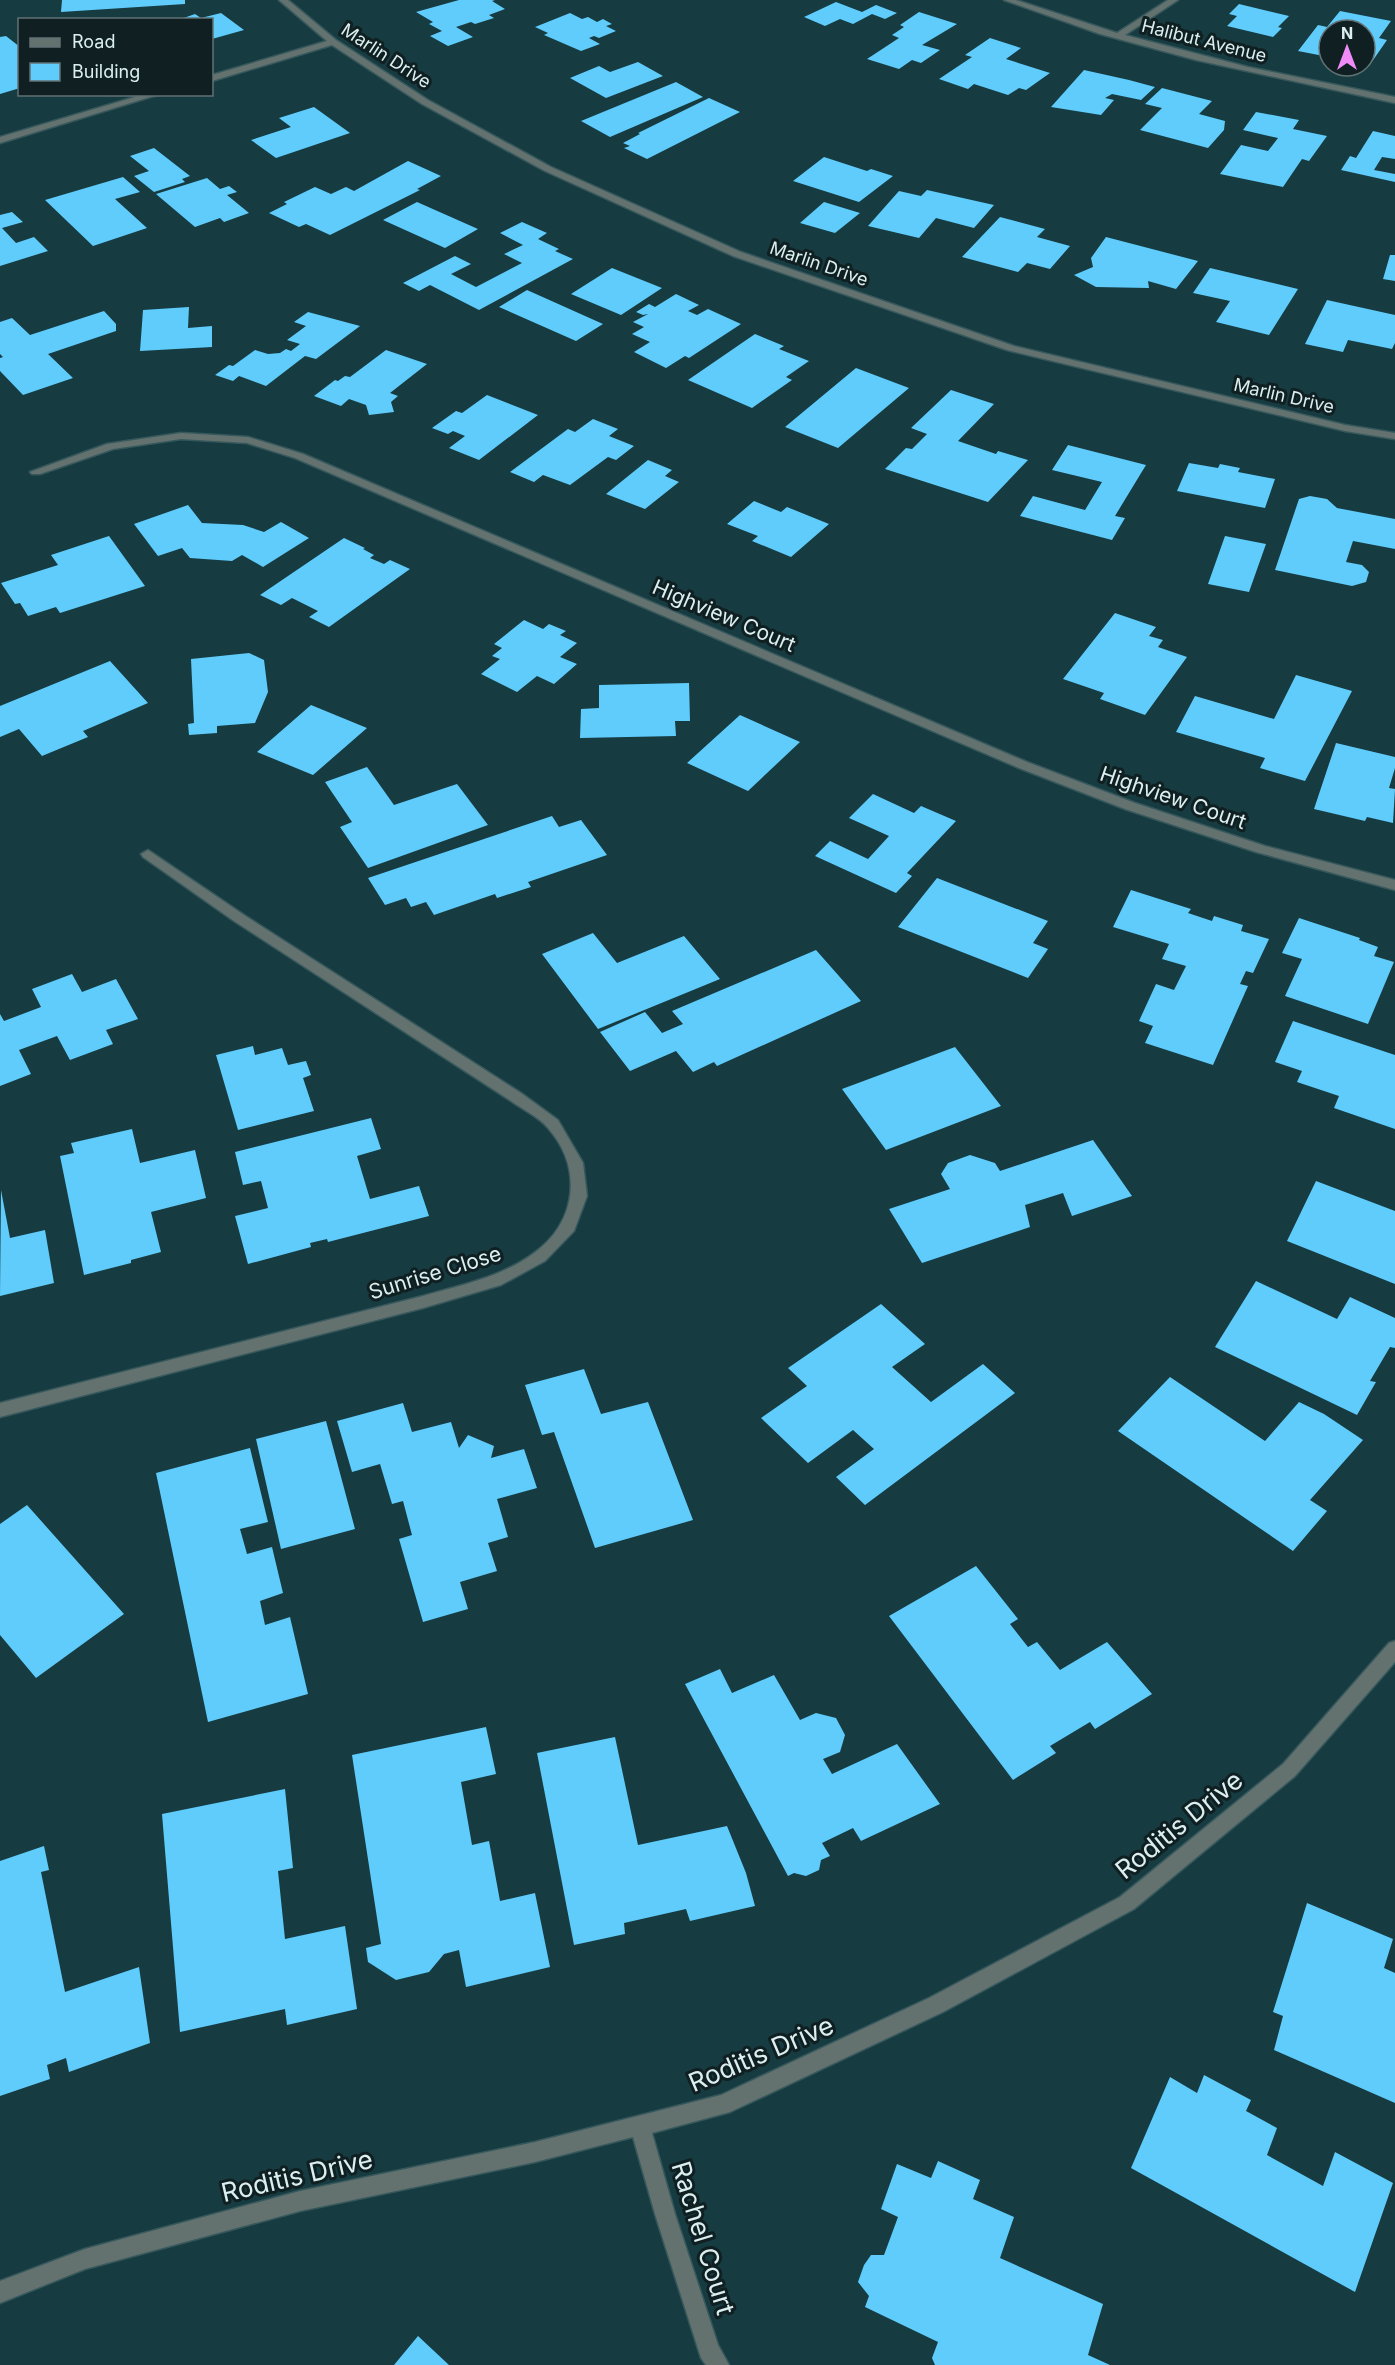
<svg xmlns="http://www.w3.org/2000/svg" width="1395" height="2365" viewBox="0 0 1395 2365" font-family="Inter,sans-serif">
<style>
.building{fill:#60ccfc}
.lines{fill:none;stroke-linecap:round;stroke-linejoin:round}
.minor-casing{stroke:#36585c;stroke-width:3}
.minor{fill:#63726f;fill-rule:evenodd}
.labels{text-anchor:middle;stroke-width:6;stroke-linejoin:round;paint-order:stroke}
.far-street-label{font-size:18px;fill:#dbeff1;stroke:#101f21}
.street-label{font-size:21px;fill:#dbeff1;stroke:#101f21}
.near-street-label{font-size:26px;fill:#dbeff1;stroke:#101f21}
</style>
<rect width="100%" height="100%" fill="#163b40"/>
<path class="building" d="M62,0H185V4L61,12Z
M459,0H495L492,1L505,9L489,15L494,18L475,24L471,22L456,27L473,37L448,46L430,36L442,31L429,24L433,22L416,12Z
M836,2L862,12L876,5L897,13L885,19L872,14L853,24L840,19L825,26L804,17Z
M1239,4L1289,16L1278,27L1282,28L1273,37L1227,26L1237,16L1229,14Z
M1340,11L1391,21L1379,38L1387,40L1369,66L1365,65V30H1329V57L1298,51L1318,25L1327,27Z
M919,12L957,24L922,45L940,50L921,63L912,60L899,69L867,59L899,38L892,35L904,27L900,25Z
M221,13L244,30L212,39V20H178L195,14L201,18Z
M570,13L582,19L588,17L597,22L603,19L612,24L606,26L616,31L599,38L594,36L589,38L600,44L581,51L544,35L548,33L535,27Z
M6,36L20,47V88L0,94V37Z
M990,38L1021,48L1006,59L1050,73L1026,90L1019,88L1008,95L974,84L968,89L939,79L972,57L965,55Z
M638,62L663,76L606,98L570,78L599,66L610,72Z
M1084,70L1129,80L1155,87L1141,100L1112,94L1105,98L1114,100L1101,115L1051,107Z
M676,82L703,97L610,137L581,121Z
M1162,88L1212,101L1199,114L1225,121L1224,130L1208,148L1140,130L1162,108L1145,104Z
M709,98L740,112L647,159L624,148L630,146L623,143L640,134L638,133Z
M314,107L350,133L276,158L251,140L291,127L279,118Z
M1256,112L1299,120L1293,129L1327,136L1309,161L1302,159L1283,187L1220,174L1241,145L1268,151L1278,138L1243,130Z
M1373,131L1395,136V159L1382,157L1374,170L1395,174V182L1341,170L1350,156L1356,158Z
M154,148L190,176L182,179L185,182L154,192L134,176L149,171L130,156Z
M824,157L867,171L871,169L893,176L859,202L793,181Z
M408,161L441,176L417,189L420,190L330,235L306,224L299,227L269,213L287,204L284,202L315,187L331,194L346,187L354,191Z
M123,177L140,192L115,199L147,228L93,246L45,200Z
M207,178L220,189L229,186L237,192L227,195L249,213L224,222L220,218L195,227L156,194Z
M927,190L994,205L974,228L936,218L919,238L868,226L899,191L921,196Z
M417,202L478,229L445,248L383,220Z
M824,202L860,213L835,233L800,223Z
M12,212L23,222L2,228L16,243L34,237L48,251L0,266V215Z
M1000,217L1045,229L1037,237L1070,246L1050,269L1027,263L1018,272L962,257Z
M522,222L547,233L538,239L559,249L555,251L573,259L479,310L430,285L419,291L403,283L455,256L471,264L451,274L476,287L522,263L504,254L523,245L500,233Z
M1106,237L1198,261L1176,289L1148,281L1149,288L1096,287L1074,275L1093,267L1091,258Z
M1390,255H1395V281L1383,279Z
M612,268L662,288L621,315L571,294Z
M1210,268L1298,289L1269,335L1216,322L1230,301L1193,293Z
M527,290L603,324L576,341L499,307Z
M676,294L699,305L688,311L697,315L708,309L741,324L689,358L685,356L666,368L634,352L650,342L632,334L644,327L633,322L648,314L643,315L636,312L649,304L655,307Z
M1327,300L1395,315V343L1392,349L1348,340L1343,352L1305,344Z
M189,307L188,328L212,326V347L140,351L143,310Z
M104,311L116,324V331L48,354L73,378L23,395L0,371V358L3,357L0,354V322L12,318L30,335Z
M308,312L360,326L316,359L305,356L266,386L239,376L233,381L215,375L229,365L233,366L255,350L268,354L280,353L286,349L291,351L300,344L287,340L306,326L294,322Z
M755,334L784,346L779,349L809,361L786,377L792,380L752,408L688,380Z
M386,350L427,364L390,393L398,396L391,402L394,412L369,415L366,405L349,399L341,406L314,396L335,380L338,381L345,376L350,377Z
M856,368L909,388L838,448L785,427Z
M951,390L994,404L958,441L996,454L998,451L1028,460L988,502L885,469L906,448L912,449L927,434L911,428Z
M487,395L538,415L479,460L449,448L465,436L453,431L448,434L432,428L456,411L462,413Z
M593,419L618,429L609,436L634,446L616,460L608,457L570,485L543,475L534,482L510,472L568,429L575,432Z
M1068,445L1146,465L1115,516L1125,518L1112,540L1020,516L1033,496L1085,510L1102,482L1052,470Z
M648,460L672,470L665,476L679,482L645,509L606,494Z
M1189,463L1218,468L1220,464L1240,468L1238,472L1275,479L1265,508L1177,491Z
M1310,496L1327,499L1337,508L1395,519V549L1353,541L1346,562L1362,565L1369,572L1366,582L1352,586L1275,570L1299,499Z
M754,501L781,512L787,507L829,524L791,557L752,541L758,536L727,524Z
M188,505L202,523L243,525L264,532L281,522L309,538L263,567L242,555L232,561L190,558L182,548L158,556L134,524Z
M109,536L145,586L60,613L56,607L28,616L20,603L15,604L1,583L58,565L51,555Z
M1225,536L1266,544L1249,592L1208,584Z
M344,538L365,548L363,549L374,555L370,558L384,564L390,560L410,569L329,627L309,617L318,611L292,598L281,605L260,595Z
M1115,613L1156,627L1149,636L1163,640L1158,647L1187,657L1145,715L1100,699L1104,693L1063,679Z
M524,620L543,629L549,624L566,631L560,635L577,643L560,657L577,664L554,684L537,676L517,692L481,674L500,659L492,656L502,648L494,644Z
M249,653L264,660L268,692L255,723L217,726V733L189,735L188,724L194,723L191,659Z
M110,661L148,703L83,731L88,737L42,756L19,729L0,737V706Z
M1296,675L1352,691L1305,781L1260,768L1265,758L1176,732L1195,696L1274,719Z
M689,683L690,721H675L676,736L580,738L581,709L599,708V685Z
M311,705L367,728L313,775L257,752Z
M740,715L800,742L748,791L687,763Z
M1336,743L1395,757V768L1389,788L1395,789L1393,823L1367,817L1365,821L1314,809Z
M367,767L394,805L457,784L488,825L368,868L340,827L352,822L325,782Z
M873,794L914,813L921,806L956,821L907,873L912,876L896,893L815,856L830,841L868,859L889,836L849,818Z
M552,816L559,827L581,820L607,855L528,882L531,887L497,898L495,894L434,915L426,902L411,907L406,898L385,905L368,878Z
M937,878L1048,921L1033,943L1048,949L1028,978L898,927Z
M1131,890L1191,909L1188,913L1212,921L1214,916L1243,925L1241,931L1269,939L1253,973L1246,971L1240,984L1248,986L1213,1065L1145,1043L1153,1026L1139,1021L1156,984L1174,990L1186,966L1162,959L1169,944L1113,927Z
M1299,918L1360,938L1359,940L1378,947L1374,956L1394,962L1368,1024L1285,996L1302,959L1282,953Z
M593,933L617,963L684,936L720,979L598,1029L542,954Z
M816,950L861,1001L717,1066L714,1062L693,1072L676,1051L630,1071L600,1032L645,1012L662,1033L683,1024L672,1011Z
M72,974L82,992L116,979L138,1019L106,1030L113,1044L70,1060L57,1036L19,1050L31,1074L0,1086V1014L4,1021L41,1007L32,989Z
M1293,1021L1395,1055V1129L1334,1108L1339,1096L1297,1082L1302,1071L1275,1062Z
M253,1046L255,1055L282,1048L288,1065L306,1061L311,1075L303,1078L314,1111L238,1130L216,1055Z
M955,1047L1001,1106L886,1150L842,1089Z
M371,1118L381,1149L357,1156L370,1199L419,1186L429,1216L328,1242L327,1239L310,1243L311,1247L248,1264L235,1216L268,1208L261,1181L243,1185L235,1152Z
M132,1129L140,1163L195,1150L206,1198L151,1212L161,1252L131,1260V1263L84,1275L60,1156L74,1153L71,1143Z
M1093,1140L1132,1196L1072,1216L1063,1193L1025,1205L1030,1227L922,1263L889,1209L950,1189L941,1174L948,1163L970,1155L995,1163L1000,1171Z
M1316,1181L1395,1211V1284L1287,1241Z
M1,1190L10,1238L45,1230L54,1283L0,1296Z
M1256,1281L1337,1319L1350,1297L1395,1318V1348L1390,1347L1370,1381L1376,1382L1357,1415L1215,1347Z
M881,1304L925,1344L892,1367L931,1402L983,1364L1015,1393L865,1505L836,1477L874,1449L853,1430L808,1463L761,1418L807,1386L788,1368Z
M584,1369L601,1414L648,1402L693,1520L595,1548L554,1432L542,1435L525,1385Z
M1170,1377L1265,1441L1299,1402L1324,1414L1363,1440L1310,1500L1327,1511L1293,1551L1118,1431Z
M403,1403L412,1432L451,1422L459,1448L468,1435L494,1446L491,1458L524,1449L537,1488L497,1499L508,1537L488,1543L497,1571L460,1582L468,1609L423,1622L399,1539L412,1535L403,1501L392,1504L380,1464L352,1472L337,1421Z
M326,1421L355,1529L281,1549L256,1439Z
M250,1448L268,1522L240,1529L247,1554L272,1547L283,1593L260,1601L265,1625L290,1617L308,1694L208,1722L156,1473Z
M27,1505L124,1614L36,1678L0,1635V1524Z
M976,1566L1018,1619L1010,1624L1028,1647L1037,1642L1060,1670L1107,1642L1152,1694L1095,1729L1090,1722L1050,1746L1056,1753L1013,1780L889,1616Z
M720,1669L732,1693L774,1675L800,1720L816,1713L836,1718L845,1735L840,1752L823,1759L832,1774L897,1744L940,1804L861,1841L853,1828L822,1843L830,1856L821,1860L819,1870L806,1876L794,1873L788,1876L685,1684Z
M486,1727L496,1774L461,1782L472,1845L489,1841L500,1901L535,1893L550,1967L466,1987L459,1950L444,1954L429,1972L396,1980L368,1962L366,1948L381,1944L352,1755Z
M615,1737L638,1845L727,1826L746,1873L755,1906L690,1921L686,1909L624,1923L625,1934L574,1945L537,1753Z
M285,1789L293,1868L278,1871L285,1939L345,1926L357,2009L287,2025L285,2009L180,2032L162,1814Z
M44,1846L49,1870L41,1872L65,1992L139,1967L150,2043L69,2072L66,2058L47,2065L50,2079L0,2096V1861Z
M1307,1903L1393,1939L1384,1968L1395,1973V2103L1274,2050L1283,2016L1273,2012Z
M1204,2075L1251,2100L1246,2111L1277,2128L1267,2155L1323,2186L1335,2152L1393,2183L1355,2292L1131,2168L1170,2077L1197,2093Z
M938,2161L980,2180L973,2199L1014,2217L1000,2258L1103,2304L1088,2355L1110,2365H935L932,2358L938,2342L865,2307L869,2296L858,2282L864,2265L871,2255H884L898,2217L881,2209L897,2164L931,2178Z
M418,2336L449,2365H394Z"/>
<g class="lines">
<g class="minor-casing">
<path id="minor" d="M279,0H288L336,40L428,100L551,167L741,252L1014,346L1345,425L1395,433V439L1345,431L1007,350L733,256L545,171L422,104L332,45L212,81V75L327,41Z
M1004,0H1016L1117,33L1168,0H1178L1125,35L1248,67L1395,97V103L1196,60L1100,34Z
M145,94H160L0,143V137Z
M181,433L248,437L303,454L1027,762L1135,803L1265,846L1395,880V890L1256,852L1125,809L1019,768L295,458L247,443L181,439L113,449L40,474H32L30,472L107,444Z
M148,850L244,915L521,1093L558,1120L583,1163L587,1196L574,1231L545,1261L501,1285L423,1308L0,1417V1403L423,1296C461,1285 502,1277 534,1253C577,1222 583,1168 548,1128C539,1117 522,1109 511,1101L234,921L143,857L141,854Z
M1395,1641V1662L1295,1776L1134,1909L943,2012L730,2112L652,2133L675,2214L718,2345L729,2365H706L701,2358L655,2214L633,2137L535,2162L300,2211L85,2269L0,2303V2281L85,2249L300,2191L535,2142L721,2095L929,1998L1120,1897L1283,1764L1389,1643Z"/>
</g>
<use href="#minor" class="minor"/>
</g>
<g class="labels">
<g class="far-street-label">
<text transform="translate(1204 41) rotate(14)" y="6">Halibut Avenue</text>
<text transform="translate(386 56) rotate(33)" y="6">Marlin Drive</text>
<text transform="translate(819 264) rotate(19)" y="6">Marlin Drive</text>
<text transform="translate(1284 396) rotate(13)" y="6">Marlin Drive</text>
</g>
<g class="street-label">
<text transform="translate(724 616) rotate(23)" y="7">Highview Court</text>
<text transform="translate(1173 798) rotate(19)" y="7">Highview Court</text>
<text transform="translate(435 1273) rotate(-17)" y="7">Sunrise Close</text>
</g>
<g class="near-street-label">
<text transform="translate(1179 1825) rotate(-39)" y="9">Roditis Drive</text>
<text transform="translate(761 2054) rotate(-23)" y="9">Roditis Drive</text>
<text transform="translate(297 2176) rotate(-13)" y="9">Roditis Drive</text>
<text transform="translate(703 2238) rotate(73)" y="9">Rachel Court</text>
</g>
</g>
<rect x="18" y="18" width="195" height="78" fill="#101f21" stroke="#617274" stroke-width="1.5"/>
<rect x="30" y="38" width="30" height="9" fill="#63726f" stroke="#617274" stroke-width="1.5"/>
<text x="72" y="48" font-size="18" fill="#dbeff1">Road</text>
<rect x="30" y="63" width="30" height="18" fill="#60ccfc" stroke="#617274" stroke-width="1.5"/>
<text x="72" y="78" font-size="18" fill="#dbeff1">Building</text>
<g transform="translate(1347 48)"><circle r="28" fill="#101f21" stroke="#617274" stroke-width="1.5"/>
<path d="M0-4.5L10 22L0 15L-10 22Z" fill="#ef8bf7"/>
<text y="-9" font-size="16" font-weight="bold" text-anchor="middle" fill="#dbeff1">N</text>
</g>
</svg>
